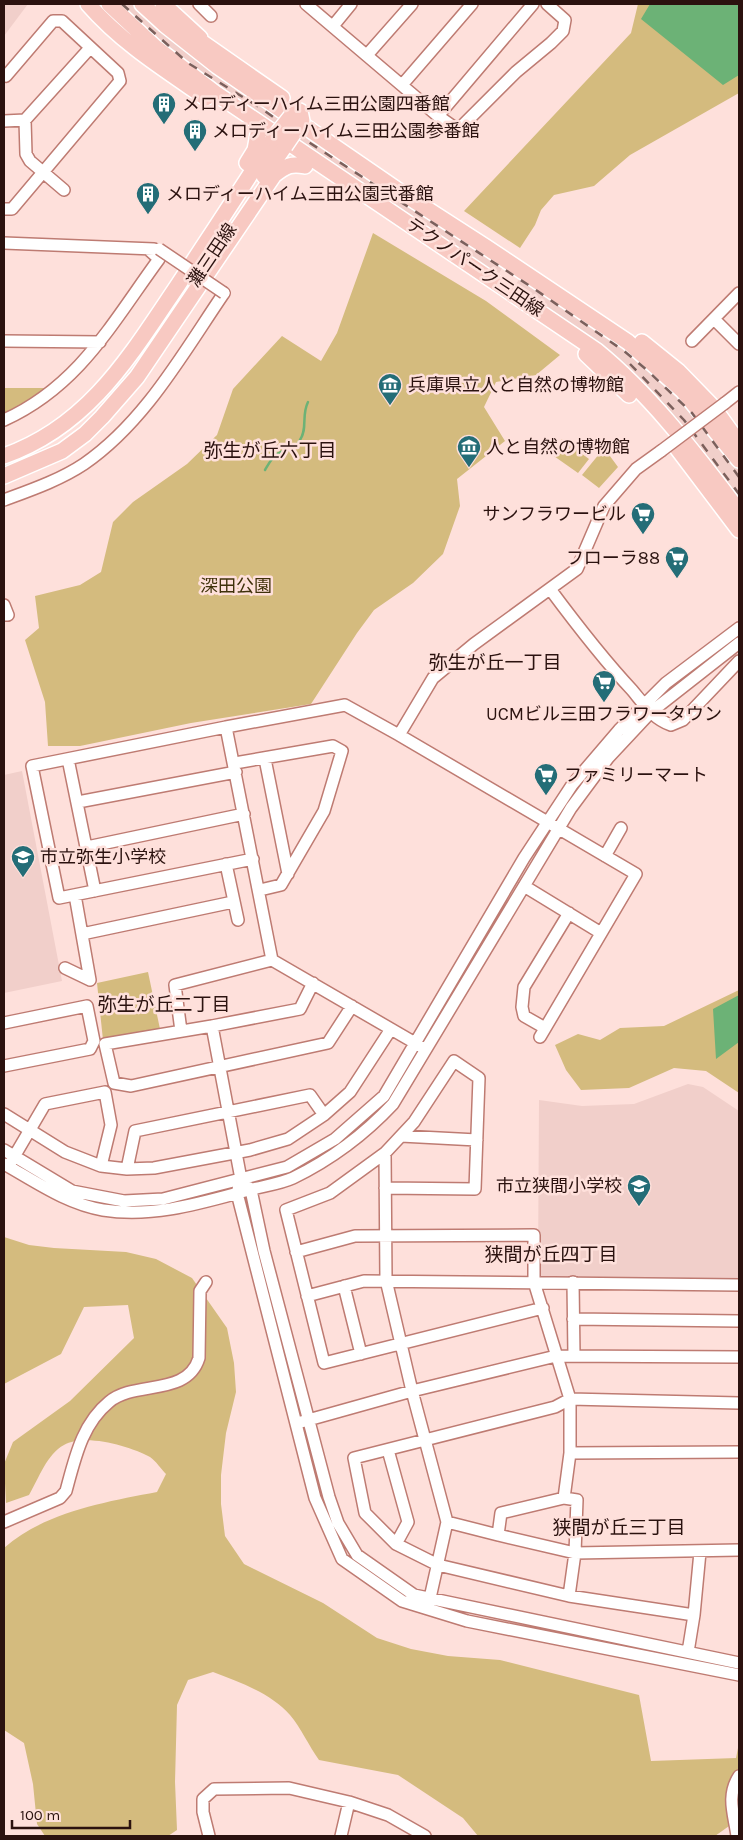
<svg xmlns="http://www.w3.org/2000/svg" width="743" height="1840" viewBox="0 0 743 1840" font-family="Karla,'Noto Sans JP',sans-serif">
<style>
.built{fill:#f1cfca}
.green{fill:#d4bb7e}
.water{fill:#6cb276}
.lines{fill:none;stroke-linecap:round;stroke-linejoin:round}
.stream{stroke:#6cb276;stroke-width:2.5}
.minor-casing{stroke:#be7b72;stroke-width:14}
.major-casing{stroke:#fff;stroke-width:18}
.minor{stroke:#fff;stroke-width:11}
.major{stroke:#f8c9c2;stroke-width:15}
.rail{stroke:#7b605c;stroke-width:2.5;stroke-dasharray:9 9;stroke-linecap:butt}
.minor-bridge-casing{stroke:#be7b72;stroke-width:14;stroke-linecap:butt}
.major-bridge-casing{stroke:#fff;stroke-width:18;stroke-linecap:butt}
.minor-bridge{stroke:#fff;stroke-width:11}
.major-bridge{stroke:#f8c9c2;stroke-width:15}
.labels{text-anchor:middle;stroke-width:5;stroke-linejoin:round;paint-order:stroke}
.poi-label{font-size:18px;fill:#2b120f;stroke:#fee0db;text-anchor:start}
.street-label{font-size:18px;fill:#2b120f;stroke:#fee0db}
.park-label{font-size:18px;fill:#3f310a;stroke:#fee0db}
.neighbourhood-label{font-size:19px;fill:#2b120f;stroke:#fee0db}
</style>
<rect width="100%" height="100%" fill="#fee0db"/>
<path class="built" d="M4,4H28L4,36Z
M117,4H134L149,19L504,265L498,275L255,113L170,53Z
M521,276L607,334L659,376L691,409L739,471V504L601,347L515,286Z
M22,771L62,981L4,993V775Z
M688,1084L703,1087L739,1111V1278H542L538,1272L539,1100L582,1106L634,1104Z"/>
<path class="green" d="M638,4H739V93L630,155L594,186L554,195L541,210L535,225L520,248L464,211L631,33Z
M373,233L486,301L560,355L536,375L496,382L484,407L505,441L457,479L460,506L443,554L413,583L374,610L357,633L311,704L191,723L80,746H48L45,702L25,640L39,628L35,596L80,585L101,572L113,522L133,502L187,464L217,435L233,389L282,336L321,361L337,333Z
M4,388H49L21,406L4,413Z
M562,439L589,459L578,473L551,454Z
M604,448L618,467L599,488L582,475Z
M148,972L160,1029L103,1040L97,983Z
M739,990V1093L706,1071L674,1068L629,1088L581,1090L566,1070L555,1045L578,1034L600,1040L620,1028L664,1026Z
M4,1237L29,1245L54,1248L126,1252L156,1259L192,1278L227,1328L234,1363L236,1392L226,1433L221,1475V1504L225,1536L244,1564L323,1603L377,1638L411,1649L448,1656L500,1660L639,1695L651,1761L736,1758L739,1743V1819L715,1836H478L463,1818L398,1775L319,1760C309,1746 301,1728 290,1715C271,1693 239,1682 213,1672L188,1680L177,1705L175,1782L177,1830L168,1836H45L37,1824L33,1784L24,1743L4,1730V1548C45,1512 105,1502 157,1492L166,1474C161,1469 156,1461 150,1457C130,1446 85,1433 64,1445C47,1454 39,1478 29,1495L6,1503L4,1464L13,1442L70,1401L134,1338L128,1305L84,1307L61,1354L4,1384Z"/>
<path class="water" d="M650,4H739V75L723,85L641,19Z
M739,995V1042L716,1059L713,1009Z"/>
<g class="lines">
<path class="stream" d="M265,470C268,465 272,457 277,454C286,448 294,451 300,440C308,428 301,416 308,402"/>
<g class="minor-casing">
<path id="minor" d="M199,4L211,16
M306,4L438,116L533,4
M333,26L351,4
M367,55L412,4
M4,75L6,76L53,21H62L118,73L120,81L12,209H4
M402,85L472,4
M438,116L458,130L516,72L551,43L563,31L565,20L547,4
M25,120L26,154L30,161L64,190
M4,121L25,120L90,48
M4,243L154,249
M714,319L739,344
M4,341L100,342
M692,341L739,293
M725,403L739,392
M4,420C79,386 112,323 159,259L148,249
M4,500C31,490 60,480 84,464C145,422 183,353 224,293
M550,589C576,624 602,658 632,690C643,703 653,719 671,725L683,720L739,661
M4,605L8,615H4
M226,727L32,766L59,898L253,859
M399,735L345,705L226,727L272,960L422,1047
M68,759L95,891
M265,759L288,874
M235,763L333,746L342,751L324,811L281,885L260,890
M78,802L236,772
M87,847L244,814
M605,856L621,828
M226,864L238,920
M524,886L601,933
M75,895L90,980
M82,934L233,902
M65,968L90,980
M313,983L300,1009L212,1026L241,1179L237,1193L315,1498L342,1559L402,1601L467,1621L739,1675
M4,1023L87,1006L94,1041L90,1049L4,1066
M212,1026L105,1044L114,1083L131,1086L328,1043L352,1006
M545,1028L524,1016L522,1007L524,987L569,913
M181,1031L175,985L272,960
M540,1037L636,874L399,735L433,678L474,644L577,569L604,506L636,469L661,451
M4,1114L65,1152L101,1166L127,1169L154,1168L250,1150L288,1139L324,1115L350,1092L391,1029
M401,1136L477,1140
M4,1150L72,1191L124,1201L163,1199L287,1167L335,1139L384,1096L524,858L572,785L619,730L666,683L739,628
M385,1153L330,1193L286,1210L324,1363L543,1308
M11,1162L45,1104L105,1092L111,1125L101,1166
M4,1164C36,1182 67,1204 103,1210C153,1218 201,1203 249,1190C263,1186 280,1184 293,1178C332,1159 364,1135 393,1104L571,808L608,758L651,712L739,643
M127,1169L135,1131L310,1095L324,1115
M245,1184L251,1190L264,1251L329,1497L338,1523L357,1555L414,1595L739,1663
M385,1188L475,1189L479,1078L454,1061L414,1122L385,1153L386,1280L412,1391L447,1522L430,1598
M296,1252L355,1236L534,1235V1282L570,1399L739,1403
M573,1282L574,1356
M344,1286L361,1354
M307,1296L364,1281L739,1285
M573,1319L739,1321
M301,1422L412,1391L556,1356L739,1357
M388,1450L408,1522L396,1544
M570,1453L739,1452
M564,1498L577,1500L575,1553L569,1596
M4,1522L60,1498L66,1491C75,1458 82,1424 109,1402C135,1380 187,1397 199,1358L200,1291L206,1282
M447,1522L498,1535L501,1513L564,1498L570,1453V1399L555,1407L354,1458L365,1513L396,1544L438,1565L569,1596L694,1615L688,1652
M498,1535L575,1553L739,1550
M694,1615L700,1552
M209,1836L203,1812V1799L214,1789L289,1788L349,1802L388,1815L425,1836
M341,1836L349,1802
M737,1836C734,1814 726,1796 739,1776"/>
</g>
<g class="major-casing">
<path id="major" d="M88,4C122,43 164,69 206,98
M109,4L155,47L215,93L597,351C652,396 696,455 739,511
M142,4L165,25L217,66L396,189L486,247L628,342L683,391L739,460
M163,4L200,38
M190,34L282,98
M247,163L255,150L258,134
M264,176L285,146
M642,342L678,371L713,407L739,443
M586,354L629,395
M674,444L739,530
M4,456C89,426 130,356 178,285C210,236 242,188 273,139
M4,476L62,451L85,434L102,417L137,377L274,175C286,166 291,163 305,166"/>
</g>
<use href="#minor" class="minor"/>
<use href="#major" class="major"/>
<path class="rail" d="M122,4L188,63L262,109L307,141L533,288L624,351L648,371L692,413L739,477
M630,364L684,420L739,494"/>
<g class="minor-bridge-casing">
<path id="minor-bridge" d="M159,249L224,293
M661,451L725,403"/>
</g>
<g class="major-bridge-casing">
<path id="major-bridge" d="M273,139L292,115L300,111L302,121L285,146"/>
</g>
<use href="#minor-bridge" class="minor-bridge"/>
<use href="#major-bridge" class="major-bridge"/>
</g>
<defs>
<g id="building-pin" transform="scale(1.25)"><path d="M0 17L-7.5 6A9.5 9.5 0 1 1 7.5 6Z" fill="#246d77" stroke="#fee0db"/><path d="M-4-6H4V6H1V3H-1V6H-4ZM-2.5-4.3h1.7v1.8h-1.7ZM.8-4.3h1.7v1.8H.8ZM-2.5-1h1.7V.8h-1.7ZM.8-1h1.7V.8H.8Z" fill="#fff"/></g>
<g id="museum-pin" transform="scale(1.25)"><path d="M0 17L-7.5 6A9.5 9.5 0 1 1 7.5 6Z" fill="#246d77" stroke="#fee0db"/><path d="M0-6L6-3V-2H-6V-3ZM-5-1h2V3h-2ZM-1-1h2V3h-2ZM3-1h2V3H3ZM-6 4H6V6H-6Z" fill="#fff"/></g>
<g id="supermarket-pin" transform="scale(1.25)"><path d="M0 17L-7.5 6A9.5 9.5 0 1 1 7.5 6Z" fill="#246d77" stroke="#fee0db"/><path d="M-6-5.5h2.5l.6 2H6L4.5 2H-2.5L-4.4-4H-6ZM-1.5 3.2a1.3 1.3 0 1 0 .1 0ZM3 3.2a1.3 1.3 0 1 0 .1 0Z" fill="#fff"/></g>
<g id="school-pin" transform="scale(1.25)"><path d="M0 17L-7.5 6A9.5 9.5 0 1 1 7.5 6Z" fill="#246d77" stroke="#fee0db"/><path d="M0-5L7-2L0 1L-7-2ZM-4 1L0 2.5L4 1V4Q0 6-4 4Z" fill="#fff"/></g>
</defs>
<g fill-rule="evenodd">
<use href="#building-pin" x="164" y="104"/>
<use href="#building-pin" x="195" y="131"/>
<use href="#building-pin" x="148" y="194"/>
<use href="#museum-pin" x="390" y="385"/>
<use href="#museum-pin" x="469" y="447"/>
<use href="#supermarket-pin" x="643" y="514"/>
<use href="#supermarket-pin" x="677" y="558"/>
<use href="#supermarket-pin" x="604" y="682"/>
<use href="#supermarket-pin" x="546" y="775"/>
<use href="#school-pin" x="23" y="857"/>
<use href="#school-pin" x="639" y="1186"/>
</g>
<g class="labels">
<g class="poi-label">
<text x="182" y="110">メロディーハイム三田公園四番館</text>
<text x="212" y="137">メロディーハイム三田公園参番館</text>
<text x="166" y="200">メロディーハイム三田公園弐番館</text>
<text x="408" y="391">兵庫県立人と自然の博物館</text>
<text x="486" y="453">人と自然の博物館</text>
<text x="626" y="520" text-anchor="end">サンフラワービル</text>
<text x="660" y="564" text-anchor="end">フローラ88</text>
<text x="604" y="720" text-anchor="middle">UCMビル三田フラワータウン</text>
<text x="564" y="781">ファミリーマート</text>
<text x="40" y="863">市立弥生小学校</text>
<text x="622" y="1192" text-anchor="end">市立狭間小学校</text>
</g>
<g class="street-label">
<text transform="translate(212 255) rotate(-56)" y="6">灘三田線</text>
<text transform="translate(475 267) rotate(34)" y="6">テクノパーク三田線</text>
</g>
<g class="park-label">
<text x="236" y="592">深田公園</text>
</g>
<g class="neighbourhood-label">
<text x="270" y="457">弥生が丘六丁目</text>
<text x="495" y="669">弥生が丘一丁目</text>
<text x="164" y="1011">弥生が丘二丁目</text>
<text x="551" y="1261">狭間が丘四丁目</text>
<text x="619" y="1534">狭間が丘三丁目</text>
</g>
</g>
<rect width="743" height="1840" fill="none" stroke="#2b120f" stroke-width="10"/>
<path d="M12 1820v8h118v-8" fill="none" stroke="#2b120f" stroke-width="2.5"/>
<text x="20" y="1820" font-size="15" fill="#2b120f" stroke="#fee0db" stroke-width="4" paint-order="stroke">100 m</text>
</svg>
